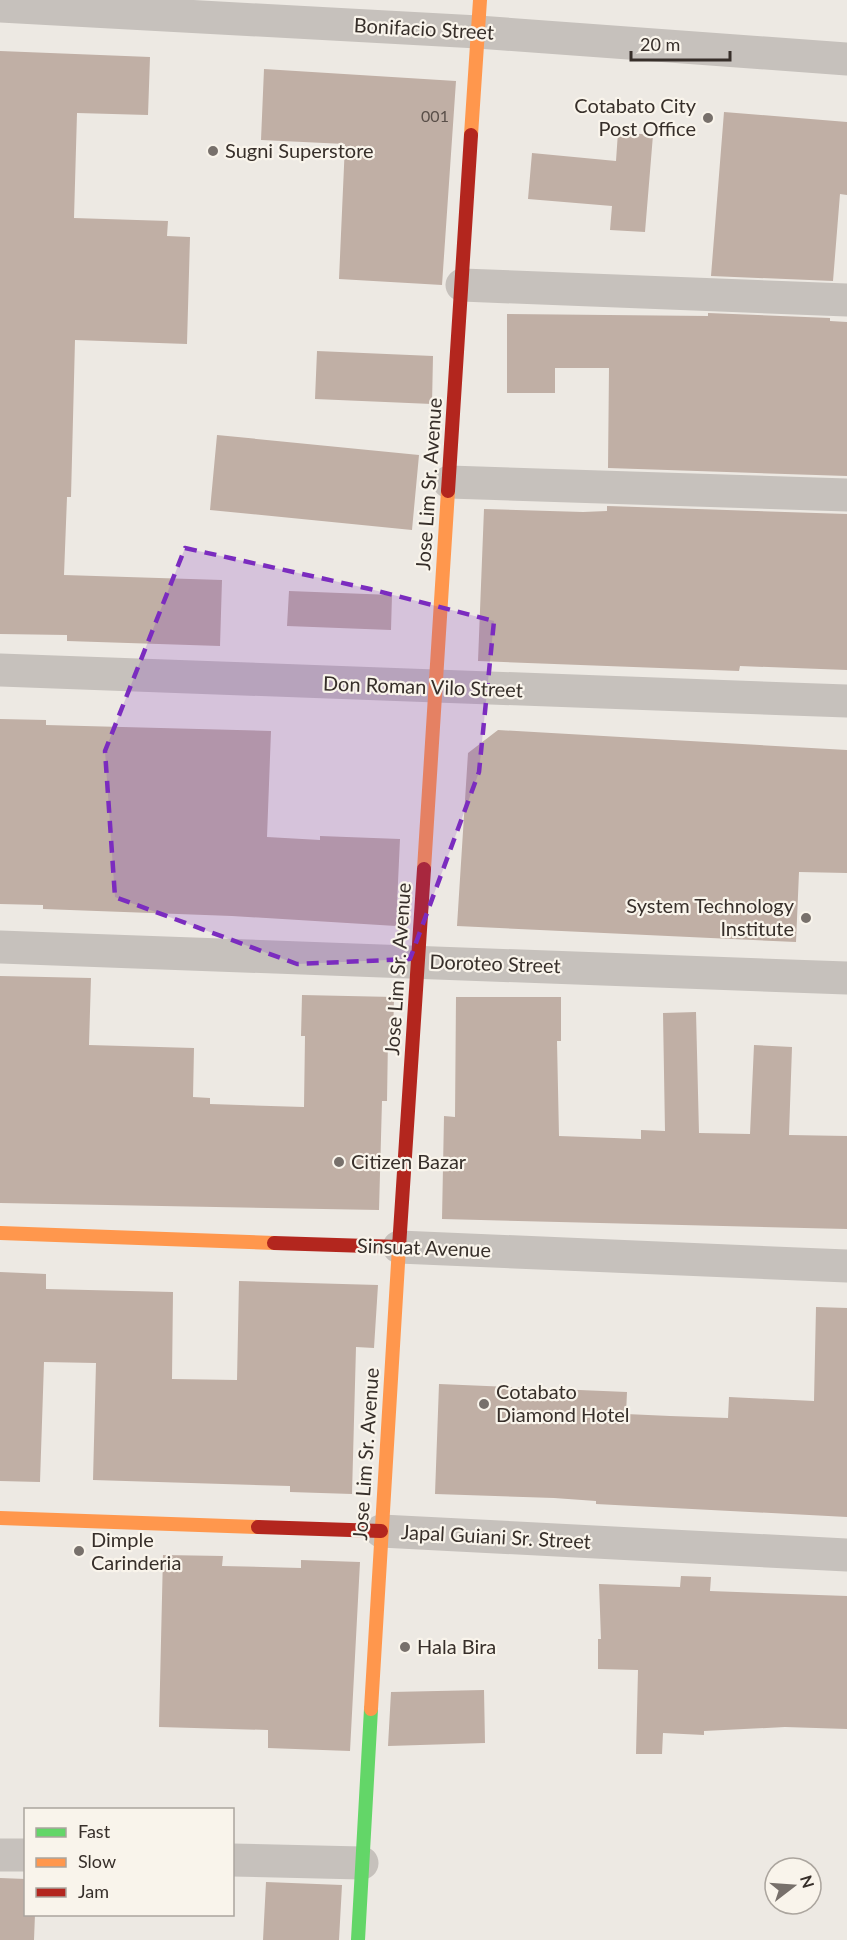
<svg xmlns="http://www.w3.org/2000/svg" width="847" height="1940" viewBox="0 0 847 1940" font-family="Lato,sans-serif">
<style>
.building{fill:#c0afa5}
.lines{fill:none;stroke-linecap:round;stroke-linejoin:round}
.street{stroke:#c6c1bc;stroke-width:33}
.fast{stroke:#63d668;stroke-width:14}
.slow{stroke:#ff974d;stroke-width:14}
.jam{stroke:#b3261e;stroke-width:14}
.marked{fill:#7b2cbf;fill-opacity:0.2;stroke:#7b2cbf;stroke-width:4.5;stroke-dasharray:12 8;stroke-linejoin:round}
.poi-dot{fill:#77706b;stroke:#f9f4eb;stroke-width:2}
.labels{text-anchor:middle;stroke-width:4.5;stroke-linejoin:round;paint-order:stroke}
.number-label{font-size:16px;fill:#594f49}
.street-label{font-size:20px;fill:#372f2a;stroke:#f9f4eb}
.poi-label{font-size:20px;fill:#372f2a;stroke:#f9f4eb;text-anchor:start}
</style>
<rect width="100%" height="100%" fill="#ede9e3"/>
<path class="building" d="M0,51L150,57L148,115L77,113L74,218L168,221L167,236L190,237L187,344L75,340L71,497H67L64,575L222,580L220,646L67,641V635L0,634Z
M264,69L456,81L442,285L339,279L345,144L261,140Z
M724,112L847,122V195L840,194L833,281L711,276Z
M618,132L653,135L645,232L610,230L612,206L528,199L532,153L616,161Z
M708,313L830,318V321L847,322V476L608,468L609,368H555V393H507V314L708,316Z
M317,351L433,356L432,404L315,399Z
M217,435L419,455L412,530L210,510Z
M607,506L847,514V670L740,666L739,671L478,661L484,509L583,512L607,511Z
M289,591L392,595L391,630L287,626Z
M0,719L46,720V725L271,731L267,837L320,840V836L400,839L396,926L232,916L43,909V905L0,904Z
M498,730L847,750V873L799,872L796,942L457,926L468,753Z
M0,976L91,978L89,1045L194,1048L193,1097L210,1098V1104L304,1107L305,1036H301L302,995L394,997L393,1039L388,1038L387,1101H382L379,1210L0,1203Z
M456,997H561V1041H557L559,1136L641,1139V1130L665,1131L663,1013L696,1012L699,1133L750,1134L754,1045L792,1047L789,1135L847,1136V1229L442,1219L444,1116L455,1117Z
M0,1272L46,1274V1289L173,1292L172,1379L237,1380L239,1281L378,1285L374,1348L356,1347L352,1494L290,1492V1486L93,1480L96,1363L44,1362L40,1482L0,1481Z
M816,1307L847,1308V1517L596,1504V1501L554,1498L435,1494L439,1384L627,1392L626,1414L670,1416L728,1418L729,1397L814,1401Z
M163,1555L223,1556L222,1566L301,1568V1560L360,1562L350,1751L268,1748V1730L159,1727Z
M681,1576L711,1577L710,1591L847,1596V1729L785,1727L704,1731V1735L663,1733L662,1754H636L638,1670L598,1669V1639H601L599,1584L680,1587Z
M484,1690L485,1743L388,1746L391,1692Z
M0,1878L26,1879V1914H35L34,1940H0Z
M266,1882L342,1885L339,1940H263Z"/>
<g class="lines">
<path class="street" d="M0,6L478,32L847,59
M462,285L847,300
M449,482L847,495
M0,670L847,701
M0,947L847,978
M399,1247L847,1266
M381,1531L847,1555
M0,1855H26
M232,1860L362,1863"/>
<path class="fast" d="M358,1940L371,1709"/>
<path class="slow" d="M471,135L480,0
M424,869L448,491
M0,1233L274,1243
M0,1518L258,1527
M371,1709L399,1247"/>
<path class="jam" d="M448,491L471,135
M274,1243L399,1247
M399,1247L424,869
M258,1527L381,1531"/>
</g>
<path class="marked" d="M185,548L370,589L494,621L479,772L410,959L297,964L115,897L105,751Z"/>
<g class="poi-dot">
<circle cx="708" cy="118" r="6"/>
<circle cx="213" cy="151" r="6"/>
<circle cx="806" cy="918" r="6"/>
<circle cx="339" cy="1162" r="6"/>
<circle cx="484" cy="1404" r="6"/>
<circle cx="79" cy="1551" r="6"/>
<circle cx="405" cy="1647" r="6"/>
</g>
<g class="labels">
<g class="number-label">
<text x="435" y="122">001</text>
</g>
<g class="street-label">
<text transform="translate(424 29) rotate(3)" y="7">Bonifacio Street</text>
<text transform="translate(429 484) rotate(-86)" y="7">Jose Lim Sr. Avenue</text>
<text transform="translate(423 687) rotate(2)" y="7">Don Roman Vilo Street</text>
<text transform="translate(495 964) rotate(2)" y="7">Doroteo Street</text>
<text transform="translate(398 969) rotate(-86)" y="7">Jose Lim Sr. Avenue</text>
<text transform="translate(424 1248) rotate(2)" y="7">Sinsuat Avenue</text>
<text transform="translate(366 1454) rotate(-86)" y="7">Jose Lim Sr. Avenue</text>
<text transform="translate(496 1537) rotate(3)" y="7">Japal Guiani Sr. Street</text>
</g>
<g class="poi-label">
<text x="696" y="113" text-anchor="end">Cotabato City<tspan x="696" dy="23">Post Office</tspan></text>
<text x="225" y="158">Sugni Superstore</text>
<text x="794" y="913" text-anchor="end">System Technology<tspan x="794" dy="23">Institute</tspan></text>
<text x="351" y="1169">Citizen Bazar</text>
<text x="496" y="1399">Cotabato<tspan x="496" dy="23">Diamond Hotel</tspan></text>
<text x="91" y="1547">Dimple<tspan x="91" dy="23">Carinderia</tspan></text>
<text x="417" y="1654">Hala Bira</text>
</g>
</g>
<rect x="24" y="1808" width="210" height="108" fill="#f9f4eb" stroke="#aba59e" stroke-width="1.5"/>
<rect x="36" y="1828" width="30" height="9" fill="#63d668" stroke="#aba59e" stroke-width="1.5"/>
<text x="78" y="1838" font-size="18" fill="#372f2a">Fast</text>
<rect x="36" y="1858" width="30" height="9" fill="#ff974d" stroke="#aba59e" stroke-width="1.5"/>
<text x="78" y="1868" font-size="18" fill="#372f2a">Slow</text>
<rect x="36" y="1888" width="30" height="9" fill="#b3261e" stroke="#aba59e" stroke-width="1.5"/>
<text x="78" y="1898" font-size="18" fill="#372f2a">Jam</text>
<g transform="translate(793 1886) rotate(73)"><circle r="28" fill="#f9f4eb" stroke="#aba59e" stroke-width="1.5"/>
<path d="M0-4.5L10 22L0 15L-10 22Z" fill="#77706b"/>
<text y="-9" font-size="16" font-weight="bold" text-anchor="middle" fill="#372f2a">N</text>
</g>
<path d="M631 51v9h99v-9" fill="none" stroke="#372f2a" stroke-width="3"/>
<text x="640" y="51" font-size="18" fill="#372f2a" stroke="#f9f4eb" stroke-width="4.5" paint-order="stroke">20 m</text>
</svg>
